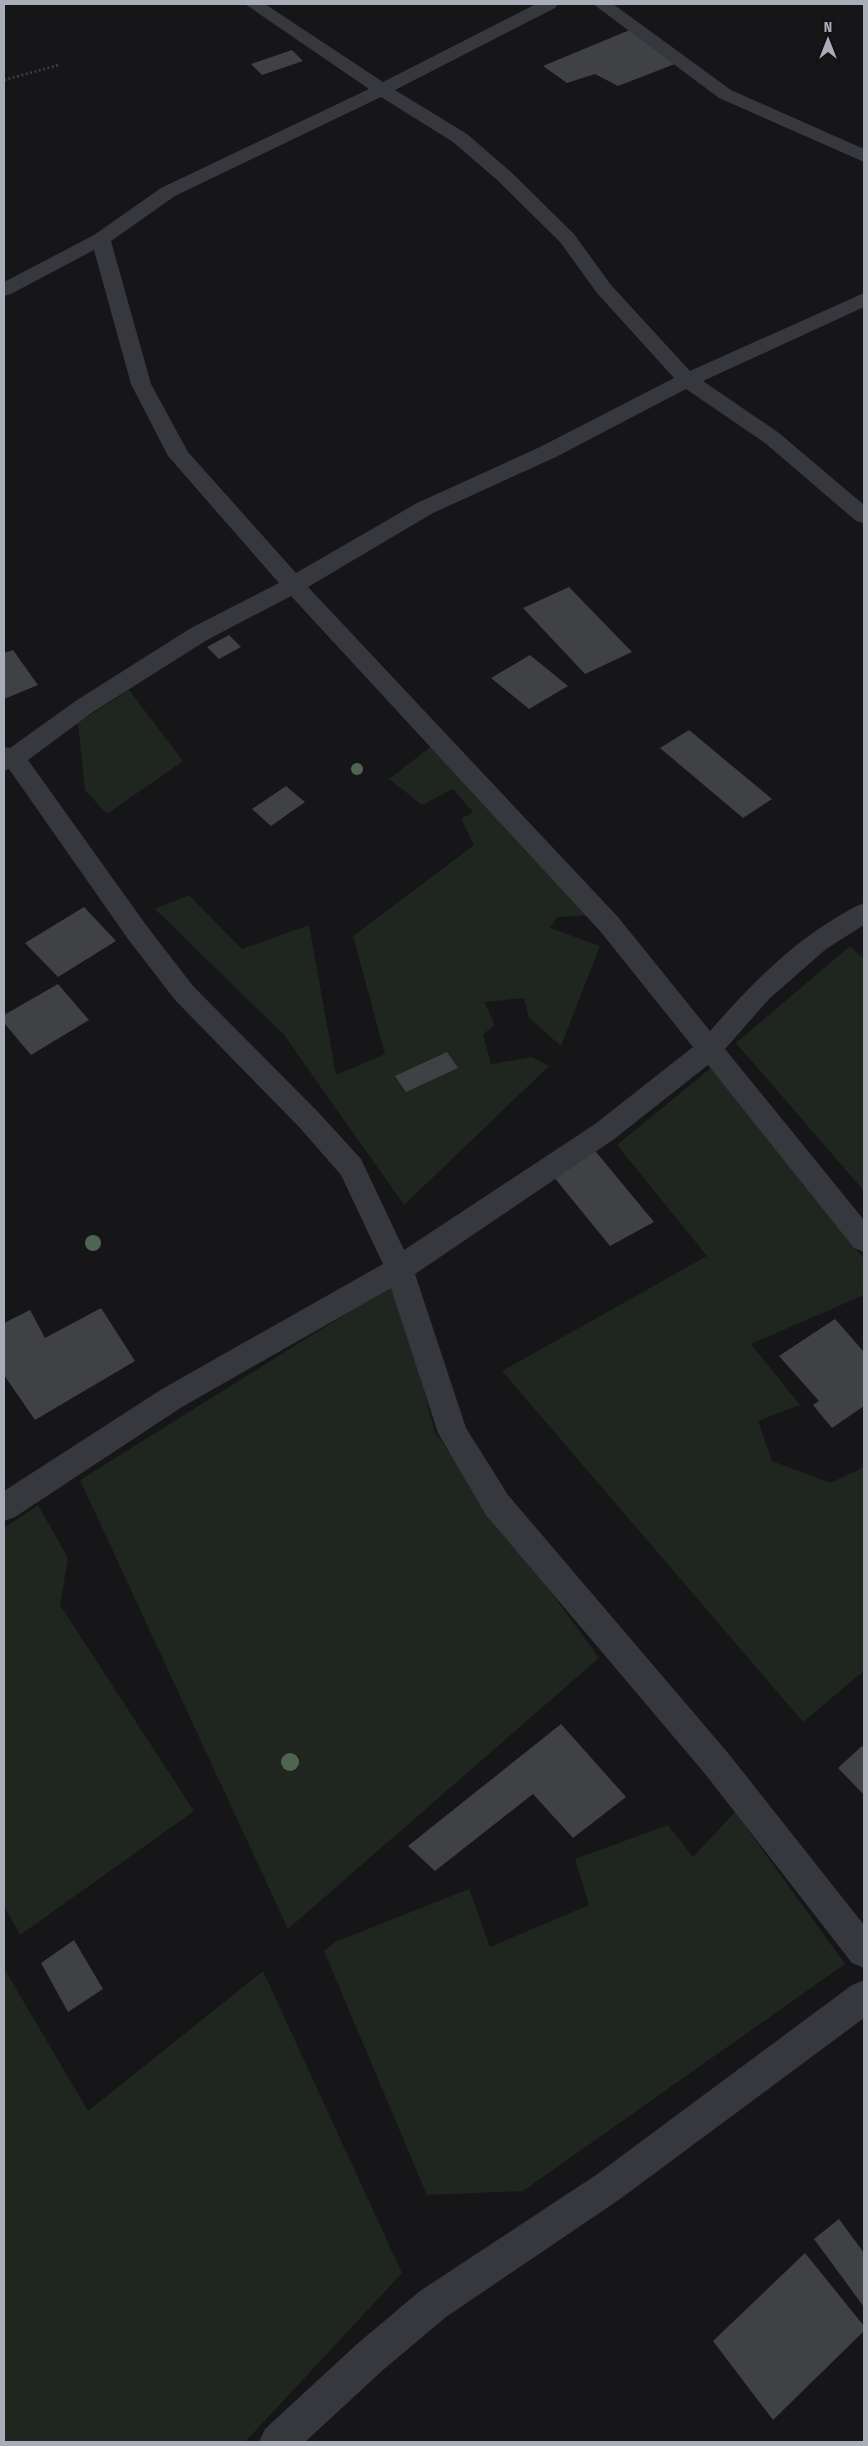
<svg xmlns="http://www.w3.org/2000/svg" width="868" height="2446" viewBox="0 0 868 2446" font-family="'Fira Sans Condensed',sans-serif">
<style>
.green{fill:#1e261f}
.building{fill:#404145}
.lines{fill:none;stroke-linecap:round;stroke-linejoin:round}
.path{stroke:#3d3f44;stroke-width:2.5;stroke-dasharray:2 2.5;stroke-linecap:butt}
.minor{fill:#37383d;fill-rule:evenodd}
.tree{fill:#506452}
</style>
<rect width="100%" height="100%" fill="#161618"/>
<path class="green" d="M129,690L183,761L107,814L85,790L78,723Z
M432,746L595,915L557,917L550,928L600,946L561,1046L529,1018L524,998L484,1002L495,1025L483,1034L491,1064L532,1057L549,1066L404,1205L284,1035L155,909L189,895L242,949L309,925L336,1075L385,1054L353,936L474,845L461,819L473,812L453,789L422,805L389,779Z
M850,946L864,959V1191L736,1043Z
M712,1067L864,1259V1295L751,1344L800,1405L758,1421L772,1461L830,1483L864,1467V1671L803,1722L502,1371L707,1256L617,1145Z
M395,1283L435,1432L599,1658L288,1929L80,1480Z
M38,1505L68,1558L60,1605L194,1811L20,1935L4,1906V1528Z
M735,1812L845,1964L523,2191L427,2195L324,1951L335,1942L469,1889L490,1947L589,1905L575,1859L668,1825L693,1857Z
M5,1970L88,2111L263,1971L402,2273L245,2442H4Z"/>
<path class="building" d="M632,29L680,62L618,86L595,74L567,83L543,66Z
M292,50L303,61L262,75L251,64Z
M569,587L632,652L585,674L523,608Z
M229,635L241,647L219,659L207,647Z
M13,650L38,685L4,699V653Z
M530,655L568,686L529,709L491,678Z
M689,730L772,799L743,818L660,748Z
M286,786L305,802L271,826L252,809Z
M84,907L116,941L58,977L25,943Z
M58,984L89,1020L31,1055L4,1023V1015Z
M447,1052L458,1068L406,1092L395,1076Z
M592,1147L654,1222L610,1246L549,1171Z
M101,1308L135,1361L35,1420L4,1375V1323L30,1310L45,1338Z
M835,1319L864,1352V1406L832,1428L813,1405L819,1401L779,1356Z
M561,1724L626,1797L573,1838L533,1794L435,1871L408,1846Z
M862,1746L864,1748V1795L838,1768Z
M74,1940L103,1989L68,2012L41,1963Z
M839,2219L864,2253V2307L814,2239Z
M805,2253L864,2326V2331L773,2420L713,2341Z"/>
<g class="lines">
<path class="path" d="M4,80L59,65"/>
<path class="minor" d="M245,4H265L383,82L536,4H558L555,8L395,90L467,134L510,171L574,234L611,285L690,371L864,293V307L703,381L779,433L864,505V523L856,521L765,443L686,389L556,457L433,513L308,587L618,917L710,1031C747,989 785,949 834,919C844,913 853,907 864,903V925L826,949L769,999L725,1049L864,1220V1252L854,1248L708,1065L613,1140L415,1274L466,1428L508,1495L728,1753L864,1925V1968L852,1963L706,1775L486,1515L438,1433L391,1288L182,1407L15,1517L4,1521V1491L162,1389L383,1264L341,1175L301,1129L175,1000L128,939L9,769L4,771V747L10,748L77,700L191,628L279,583L168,456L131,384L94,250L11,294L4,296V282L94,235L161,188L369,89ZM381,97L453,142L496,179L560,242L597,293L674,378L540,447L417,503L296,573L188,452L151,384L111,241L175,196ZM291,596L600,931L693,1047L595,1124L404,1250L361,1159L319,1113L193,986L146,925L28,760L93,712L207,640Z
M593,4H613L731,90L864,149V162L719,98Z
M864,1980V2018L620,2199L446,2317L383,2370L305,2442H259L265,2429L357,2344L420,2291L596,2175L852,1985Z"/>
</g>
<g class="tree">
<circle cx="357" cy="769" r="6"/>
<circle cx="93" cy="1243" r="8"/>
<circle cx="290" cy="1762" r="9"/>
</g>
<rect width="868" height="2446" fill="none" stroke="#a8adb8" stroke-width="10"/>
<g transform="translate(828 40)" stroke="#111113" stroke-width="4" paint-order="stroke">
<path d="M0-4L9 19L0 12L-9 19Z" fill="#a8adb8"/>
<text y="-8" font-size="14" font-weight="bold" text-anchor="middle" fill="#a8adb8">N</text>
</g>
</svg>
